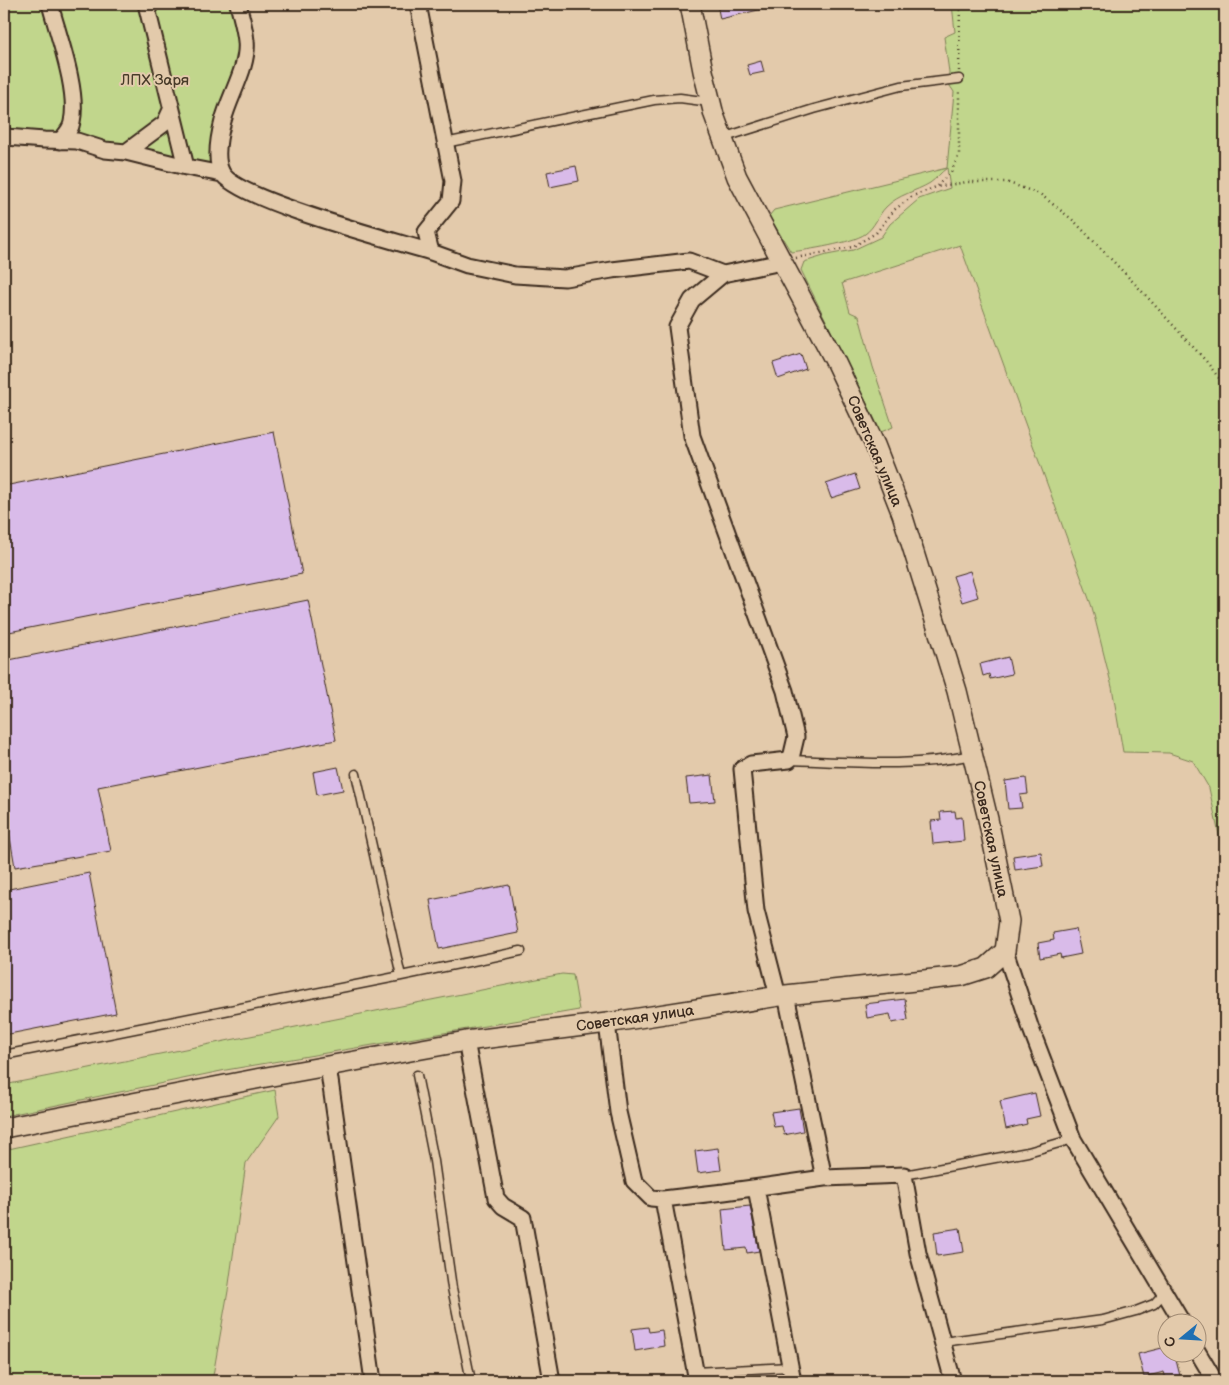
<svg xmlns="http://www.w3.org/2000/svg" width="1229" height="1385" viewBox="0 0 1229 1385" font-family="'Balsamiq Sans',sans-serif">
<style>
.green{fill:#c1d68c;stroke:#7e8055}
.building{fill:#d9bbe9;stroke:#3b2a1e}
.lines{fill:none;stroke-linecap:round;stroke-linejoin:round}
.service-casing{stroke:#3b2a1e;stroke-width:11}
.minor-casing{stroke:#3b2a1e;stroke-width:19}
.tertiary-casing{stroke:#3b2a1e;stroke-width:22}
.path{stroke:#3b2a1e;stroke-width:2.5;stroke-dasharray:1 4;stroke-linecap:butt}
.service{stroke:#e3caab;stroke-width:8}
.minor{stroke:#e3caab;stroke-width:15}
.tertiary{stroke:#e3caab;stroke-width:19}
.labels{text-anchor:middle;stroke-width:4;stroke-linejoin:round;paint-order:stroke}
.park-label{font-size:15px;fill:#483b29;stroke:#e3caab}
.street-label{font-size:15px;fill:#3b2a1e;stroke:#e3caab}
</style>
<rect width="100%" height="100%" fill="#e3caab"/>
<filter id="ink" filterUnits="userSpaceOnUse"><feTurbulence type="fractalNoise" baseFrequency=".02" numOctaves="2"/><feDisplacementMap in="SourceGraphic" scale="10" xChannelSelector="R" yChannelSelector="G"/><feConvolveMatrix kernelMatrix="1 2 1 2 8 2 1 2 1" color-interpolation-filters="sRGB"/></filter>
<g filter="url(#ink)">
<path class="green" d="M4,4H238L247,42L218,173L4,134Z
M952,4H1225V855L1219,835L1209,788L1193,761L1169,753L1123,752L1112,687L1092,607L960,245L842,283L850,312L859,316L873,367L893,427L881,432L801,270L804,262L827,255L853,250L881,237L890,224L919,199L950,188L947,168C941,172 936,179 930,183C915,192 899,194 886,207C878,215 875,227 865,234C852,243 807,250 791,252L769,216L774,210L947,168L954,92L948,83L949,72L944,37L955,32Z
M562,974L573,975L579,1010L226,1070L4,1116V1085Z
M275,1090L279,1116L246,1163L228,1291L212,1381H4V1150Z"/>
<path class="building" d="M717,4H767V8L720,19Z
M761,61L764,72L750,75L747,65Z
M576,166L579,181L550,187L547,172Z
M801,354L806,369L778,379L773,363Z
M274,432L302,574L4,633V486Z
M855,474L860,489L831,498L826,484Z
M970,571L978,597L962,602L953,576Z
M308,600L336,740L98,787L111,851L15,867L4,802V661Z
M1008,657L1012,674L990,679L989,674L983,676L980,664Z
M338,767L343,790L317,795L313,772Z
M712,775L715,801L689,803L686,778Z
M1026,778L1028,794L1020,795L1022,808L1008,809L1005,781Z
M955,811L956,818L962,817L964,841L933,844L931,821L941,820L940,812Z
M1041,852L1043,866L1015,870L1013,856Z
M89,873L116,1013L4,1035V890Z
M509,885L518,933L439,949L430,900Z
M1076,929L1081,954L1061,958L1060,954L1040,958L1038,943L1054,940L1053,933Z
M905,999L908,1020L892,1023L890,1014L867,1018L865,1004Z
M1035,1093L1040,1116L1026,1119L1027,1124L1006,1129L1000,1101Z
M799,1108L803,1131L784,1135L782,1126L774,1127L771,1112Z
M718,1148L721,1170L698,1173L695,1151Z
M750,1206L759,1251L747,1253L746,1248L726,1250L722,1209Z
M960,1228L964,1252L937,1256L934,1232Z
M648,1327L649,1332L662,1330L664,1346L635,1351L632,1329Z
M1166,1347V1352H1174L1180,1376L1166,1379L1164,1372L1144,1377L1138,1354Z"/>
<g class="lines">
<g class="service-casing">
<path id="service" d="M722,138L814,109L901,86L959,79
M445,143L654,100L680,98L710,102
M789,760C850,762 912,768 972,755
M356,774L401,976
M4,1055L401,976L521,951
M417,1075L434,1161L452,1288L471,1381
M904,1175L1028,1152L1073,1139
M943,1342L1103,1320L1136,1311L1154,1304L1165,1292
M695,1372L790,1367"/>
</g>
<g class="minor-casing">
<path id="minor" d="M50,4C58,35 79,91 72,122C71,130 65,135 60,141
M146,4L186,167L222,174
M238,4C241,16 245,29 246,41C249,66 229,96 223,121C219,136 214,159 222,173C237,200 395,241 431,252
M418,4L453,181L451,201L426,232L431,252L467,265L515,275L565,278L612,270L689,261L723,274
M4,134L6,137L44,140L77,141L105,150L126,152L165,123L171,110
M126,152L186,167
M1005,951L1031,1029L1073,1139L1182,1322
M786,995L824,1178L904,1175L918,1253L953,1381
M778,996L756,911L742,769L751,764L789,760L792,754L796,737L785,691L692,436L677,327L692,300L723,274L782,262
M607,1023L618,1112L634,1181L651,1198L663,1199L697,1381
M466,1041L496,1198L503,1206L523,1218L552,1381
M328,1066L373,1381
M756,1188L793,1381
M663,1199L724,1192L824,1178
M1196,1349L1215,1381"/>
</g>
<g class="tertiary-casing">
<path id="tertiary" d="M4,1128L261,1078L466,1041L607,1023L786,995L961,976L986,968L1005,951L1009,921L988,819L957,691L902,514L875,445L835,361L737,177L714,115L703,71L690,4"/>
</g>
<path class="path" d="M959,71L960,4
M937,186L951,172L959,155V89
M796,258L852,247L876,233L894,210L913,196L936,187L967,182H1006L1040,194L1074,221L1138,287L1206,361L1225,386"/>
<use href="#service" class="service"/>
<use href="#minor" class="minor"/>
<use href="#tertiary" class="tertiary"/>
</g>
</g>
<g class="labels">
<g class="park-label">
<text x="155" y="85">ЛПХ Заря</text>
</g>
<g class="street-label">
<text transform="translate(875 451) rotate(67)" y="5">Советская улица</text>
<text transform="translate(991 839) rotate(78)" y="5">Советская улица</text>
<text transform="translate(635 1018) rotate(-8)" y="5">Советская улица</text>
</g>
</g>
<rect width="1229" height="1385" fill="none" stroke="#e3caab" stroke-width="20"/>
<rect x="10" y="10" width="1209" height="1365" fill="none" stroke="#3b2a1e" stroke-width="2" filter="url(#ink)"/>
<g transform="translate(1182 1338) rotate(252)"><circle r="24" fill="#e3caab" stroke="#a08a73"/>
<path d="M0-4L9 19L0 12L-9 19Z" fill="#1f6fb2"/>
<text y="-8" font-size="14" font-weight="bold" text-anchor="middle" fill="#3b2a1e">С</text>
</g>
</svg>
